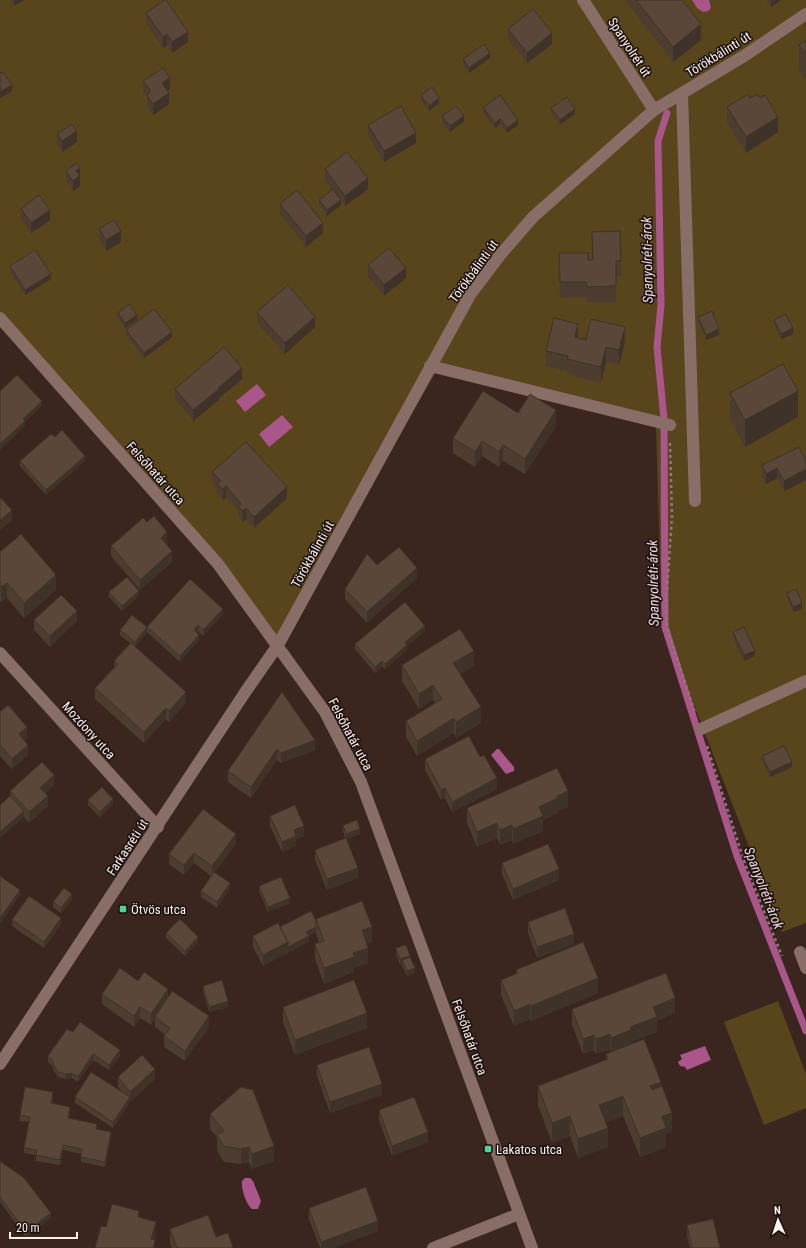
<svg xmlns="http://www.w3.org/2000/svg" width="806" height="1248" viewBox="0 0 806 1248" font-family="'Roboto Condensed',sans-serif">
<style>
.green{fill:#58451b}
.water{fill:#aa568a}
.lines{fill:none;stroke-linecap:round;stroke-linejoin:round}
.stream{stroke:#aa568a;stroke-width:7}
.path{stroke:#8c7a76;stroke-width:2.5;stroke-dasharray:3 3;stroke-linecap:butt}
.minor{stroke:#886e67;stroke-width:12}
.wall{fill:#4d3d31}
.shaded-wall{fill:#3f3228}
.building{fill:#5a4739;stroke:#3f3228}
.poi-dot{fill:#50d398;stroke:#1b110e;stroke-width:1.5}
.labels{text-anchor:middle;stroke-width:3;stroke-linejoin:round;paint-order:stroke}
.street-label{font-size:13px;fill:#fef1ee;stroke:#1b110e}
.poi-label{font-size:13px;fill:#fef1ee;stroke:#1b110e;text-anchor:start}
.water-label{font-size:14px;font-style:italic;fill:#f0d8e5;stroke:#1b110e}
</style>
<rect width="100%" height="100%" fill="#3a251f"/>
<path class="green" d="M0,0H806V923L782,932L662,623L656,427L437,372L434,375L278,645L218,564L0,318Z
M778,1001L806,1074V1108L764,1125L724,1022Z"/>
<path class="water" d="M692,0H709L711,8L708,11L703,12L697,8Z
M257,384L266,395L245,412L236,401Z
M282,415L293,427L269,447L259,434Z
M497,749H499L514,767V771L506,774L491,755Z
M705,1046L711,1060L687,1070L685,1067L680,1066L678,1062L682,1059L680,1055Z
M245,1178H250L253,1181L261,1201L258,1209H252C246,1204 241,1189 242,1181Z"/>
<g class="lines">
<path class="stream" d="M667,113L658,141L661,305L657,347L664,419L665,627L737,856L806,1031"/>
<path class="path" d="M670,443L672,516L666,605L667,628L695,713
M707,746L745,864L782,956"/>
<path class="minor" d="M583,0L654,110
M682,93L695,501
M0,318L218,564L325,712L361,782L532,1248
M430,366L670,425
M0,653L158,827
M701,729L806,681
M800,952L806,968
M0,1064L246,691L278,645L470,295L501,254L533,217L654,110L744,56L806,14
M433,1248L519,1214"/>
</g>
<path class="wall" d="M10,0H24L14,6Z
M625,0H682L701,40L673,62Z
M766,0H780V1L771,7Z
M146,13L188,42L172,53L167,45L163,48L146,23Z
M508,29L552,44L527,63L508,39Z
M806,40V81L799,71V45Z
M490,58L469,73L463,65V59Z
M143,81L170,89L167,91L169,104L153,115L147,105V96L143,92Z
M421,95L439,103L429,111L421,100Z
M750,98H760L778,132L746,153L727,122V107Z
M483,108L518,125L507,133L500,124L495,128L483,113Z
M551,108L575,114L560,125L551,113Z
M442,116L464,121L450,132L442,122Z
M368,125L416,143L384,162L368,135Z
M57,134L77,142L62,152L57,144Z
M80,168V186L73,191L66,181V171Z
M325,169L368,189L345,206L341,201V205L327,216L319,205V200L332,190L325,180Z
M280,204L323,233L306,247L280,214Z
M21,209L50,220L31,233L21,219Z
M99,229L121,242L106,251L99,240Z
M592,232L621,261V276H616V302H587L586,297L560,298L559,253L588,260H592Z
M368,265L406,278L384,296L368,276Z
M10,266L51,279L25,295L10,271Z
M257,312L315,327L285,354L257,323Z
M118,313L137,320L125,328L118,318Z
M698,317L719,335L706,340L698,322Z
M774,320L793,334L781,339L774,325Z
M126,330L172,337L144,358L126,335Z
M578,338L586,340L625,342L619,365L606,362L601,383L567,374V371L546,366V351Z
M242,379L219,398V400L193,421L175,399V389Z
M730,393L798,417L745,447L730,420Z
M518,413L556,426L525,474L503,461L499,467L482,456L475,467L453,453V438Z
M20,461H85L46,495L20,466Z
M806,461V480L784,491L777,478L766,484L762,476V465Z
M212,472L287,498L254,528L246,519L243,522L238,516V511L226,497L223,500L217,494V488L212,482Z
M147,522L167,543L166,544L172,562L140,590L111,556V546Z
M0,552L56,590L24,618L7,598L1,602L0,601Z
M377,565L417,578L367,623L345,599V589Z
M109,592L139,596L122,611L109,597Z
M787,593L802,609L793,612L787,598Z
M223,614L203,636L198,631L196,633L199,640L180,662L147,632L135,647L186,703L169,722L166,719L144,743L95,699V688L114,668V661L130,643L120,635V630L147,627Z
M34,620L77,621L50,647L34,630Z
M425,631L407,646V650L385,669L382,666L375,673L355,649V644Z
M733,632L755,656L744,661L733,638Z
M402,665L474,666L460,674L481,723L456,738L454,733L417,756L406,737V721L435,703L433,700L419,709L402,681Z
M282,692L315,750L281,763L277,760L251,798L228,782V771Z
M0,712L27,737L24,740L28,755L12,769L0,756Z
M762,756L792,767L770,777L762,761Z
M425,759L497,789L452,812L445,798L441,800L425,770Z
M54,785L46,793L48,806L29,823L24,817L10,796V791Z
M88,800L113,804L100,817L88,805Z
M568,807L558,811V813L543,820V831L513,844L512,840L500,845L497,838L477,847L467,823V808Z
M270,816L304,836L296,839V846L282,852L270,826Z
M343,825L360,834L346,839L358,878L327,890L315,860V850L345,838L343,830Z
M236,844L214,872L230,888L217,908L201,897V891L211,876L194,863L184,875L169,864V854Z
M502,863L559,880L513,900L502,874Z
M259,886L290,903L268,912L259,891Z
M72,899L61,913L53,907V902Z
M316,919L372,942L367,944L368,963L354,968V972L324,984L315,959V944L319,942L316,934V932L308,936L309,942L263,966L253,947V936L280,927L316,921Z
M12,920L61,924L44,948L12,926Z
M528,922L574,944L537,958L528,933Z
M166,933L198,942L185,956L166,938Z
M396,948L410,957L415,973L407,976L402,966V964L400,965L396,954Z
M516,970L598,993L531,1021L530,1019L514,1026L501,995V980L516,974Z
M138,981L168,997L209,1027L185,1061L164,1047V1036L165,1035L155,1027V1019L151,1025L140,1018L134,1027L102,1004V994Z
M203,986L228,1007L209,1012L203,991Z
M283,1007L367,1028L295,1055L283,1022Z
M572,1009L675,1013L657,1021V1032L631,1042V1044L661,1087L672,1132L666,1134V1147L640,1157L623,1116L606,1122L608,1147L578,1158L570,1136L552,1143L538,1105V1086L606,1060V1054L611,1052L610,1049L596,1054L594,1050L583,1054L572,1024Z
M73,1032L120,1056L109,1070L93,1060L78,1082L72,1078L66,1079L58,1077L54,1071L52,1065L48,1062V1056Z
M317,1065L382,1095L330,1113L317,1076Z
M118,1077L155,1079L130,1102L113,1128L75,1103V1097L121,1091L118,1087Z
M53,1097L52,1103L70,1112L69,1118L97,1129L111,1137L105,1167L81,1162V1154L63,1150L60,1165L36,1161V1155L24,1153V1148L29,1122L20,1121V1115Z
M379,1110L428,1142L392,1156L379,1121Z
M210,1114L274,1161L252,1169L249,1162L241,1164L224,1162L217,1151V1137L210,1129Z
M0,1161L51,1218L26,1237L0,1202Z
M309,1208L378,1231L333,1248H320L309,1219Z
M687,1225L720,1248H690L687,1236Z
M170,1229L233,1248H172L170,1244Z"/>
<path class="shaded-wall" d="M15,0H24L14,6V1Z
M774,0H780V1L771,7V2Z
M701,24V40L673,62V47Z
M188,32V42L172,53V42Z
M552,33V44L527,63V53Z
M167,34V45L163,48V37Z
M490,53V58L469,73V68Z
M170,78V89L162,94V83Z
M12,85V91L0,98V92Z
M169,93V104L153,115V104Z
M439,98V103L429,111V106Z
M575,109V114L560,125V120Z
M464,116V121L450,132V126Z
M778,117V132L746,153V137Z
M500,119V124L495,128V123Z
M518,120V125L507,133V128Z
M77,131V142L62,152V141Z
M416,133V143L384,162V151Z
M80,168V186L73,191V181L76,171Z
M368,178V189L345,206V196Z
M341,200V205L327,216V210Z
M50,210V220L31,233V223Z
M323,223V233L306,247V236Z
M121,231V242L106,251V240Z
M406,268V278L384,296V285Z
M51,274V279L25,295V290Z
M137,315V320L125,328V323Z
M315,317V327L285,354V343Z
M578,324V340L575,337Z
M625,327V342L619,365V350Z
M793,328V334L781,339V334Z
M719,329V335L706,340V335Z
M172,332V337L144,358V353Z
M606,347V362L601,383V367Z
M242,368V379L219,398V400L193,421V410L218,388Z
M798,391V417L745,447V420Z
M42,401V406L25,422V426L0,450V444L23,419Z
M556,410V426L525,474V459Z
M482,441V456L475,467V452Z
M503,445V461L499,467V452Z
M85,456V461L46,495V490Z
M777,468V478L766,484V474Z
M806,469V480L784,491V481Z
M226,486V497L223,500V489Z
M287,487V498L254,528V517Z
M246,508V519L243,522V511Z
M12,510V520L0,531V521Z
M167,532V543L161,548V538Z
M172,551V562L140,590V580Z
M417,568V578L367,623V612Z
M56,575V590L24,618V603Z
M7,583V598L1,602V587Z
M139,591V596L122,611V606Z
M802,603V609L793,612V607Z
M223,609V614L203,636V630Z
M77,611V621L50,647V636Z
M198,625V631L194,636V630Z
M425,626V631L407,646V650L385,669V664L405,642Z
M147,627V633L135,647V642Z
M199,635V640L180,662V656Z
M474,651V666L453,678V663Z
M755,651V656L744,661V655Z
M382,661V666L375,673V667Z
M433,685V700L419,709V694Z
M186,692V703L169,722V711Z
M481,707V723L456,738V722Z
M166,708V719L144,743V732Z
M454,718V733L417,756V741Z
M27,727V737L19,745V734Z
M315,740V750L281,763V753Z
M28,745V755L12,769V759Z
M277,749V760L251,798V787Z
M792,762V767L770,777V772Z
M54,775V785L40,798V788Z
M497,778V789L452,812V802Z
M445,788V798L441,800V790Z
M568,791V807L558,811V813L543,820V831L513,844V829L539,807L557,796Z
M48,796V806L29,823V812Z
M113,799V804L100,817V812Z
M24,811V817L0,838V832Z
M497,823V838L477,847V832Z
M512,825V840L500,845V830Z
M304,826V836L296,839V846L282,852V842L294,830Z
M360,829V834L346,839V834Z
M236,834V844L212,876V866Z
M194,853V863L184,875V865Z
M358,868V878L327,890V879Z
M559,869V880L513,900V889Z
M230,883V888L217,908V902Z
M20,890V895L0,924V918Z
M72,894V899L61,913V908Z
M290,898V903L268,912V907Z
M61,918V924L44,948V942Z
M316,927V932L306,937V932Z
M372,927V942L362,946V930Z
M574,934V944L537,958V947Z
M309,936V942L263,966V955L288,942Z
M198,937V942L185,956V951Z
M368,948V963L354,968V972L324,984V968L353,953Z
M410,956V961L402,960V964L400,965V959Z
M415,968V973L407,976V971Z
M598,978V993L531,1021V1006Z
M168,989V999L155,1017V1019L151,1025V1014Z
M675,998V1013L657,1021V1032L631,1042V1045L611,1053V1038L630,1027L653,1007Z
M228,1001V1007L209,1012V1007Z
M530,1004V1019L514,1026V1011Z
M140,1007V1018L134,1027V1016Z
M367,1013V1028L295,1055V1040Z
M209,1016V1027L185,1061V1051Z
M610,1034V1049L596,1054V1039Z
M594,1035V1050L583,1054V1039Z
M120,1050V1056L109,1070V1065Z
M93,1054V1060L78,1082V1077Z
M155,1069V1079L130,1102L113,1128V1122L130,1097V1092Z
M72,1073V1078L66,1079V1074Z
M661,1082V1101L650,1105V1086Z
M382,1084V1095L330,1113V1102Z
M623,1096V1116L599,1125V1105Z
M70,1107V1112L68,1123V1118Z
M672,1113V1132L666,1134V1147L640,1157V1138L662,1116Z
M570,1116V1136L552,1143V1123Z
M608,1128V1147L578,1158V1139Z
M111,1132V1137L105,1167V1162Z
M428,1132V1142L392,1156V1146Z
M63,1145V1150L60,1165V1160Z
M274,1146V1161L252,1169V1154Z
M249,1147V1162L241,1164V1149Z
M51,1213V1218L26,1237V1232Z
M378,1221V1231L333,1248H321V1242Z
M156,1222L155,1248H151V1239Z"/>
<path class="building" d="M165,0H166L188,32L172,42L167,34L163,37L146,13Z
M636,0H682L701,24L673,47Z
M533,9L552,33L527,53L508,29Z
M806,40V54L799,45Z
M484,44L490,53L469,68L463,59Z
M163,68L170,78L162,83L169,93L153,104L147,95L151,91L143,81Z
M3,72L12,85L0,92V73Z
M432,87L439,98L429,106L421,95Z
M748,94L750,98L758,94L760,98L765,95L778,117L746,137L727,107Z
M500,95L518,120L507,128L500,119L495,123L483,108Z
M567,97L575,109L560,120L551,108Z
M401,106L416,133L384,151L368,125Z
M456,106L464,116L450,126L442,116Z
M72,124L77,131L62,141L57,134Z
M347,152L368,178L345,196L325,169Z
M76,163L80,168L76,171L80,175L73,181L66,171Z
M333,189L341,200L327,210L319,200Z
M297,190L323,223L306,236L280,204Z
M39,195L50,210L31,223L21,209Z
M114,220L121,231L106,240L99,229Z
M620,231L621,261H616V286L587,287L586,282H560L559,253H588V260H593L592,232Z
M389,248L406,268L384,285L368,265Z
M35,250L51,274L25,290L10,266Z
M288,285L315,317L285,343L257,312Z
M129,304L137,315L125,323L118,313Z
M154,309L172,332L144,353L126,330Z
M712,311L719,329L706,335L698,317Z
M785,314L793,328L781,334L774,320Z
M554,318L578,324L575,337L586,340L591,319L625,327L619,350L606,347L601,367L567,359L568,356L546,351Z
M224,347L242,368L218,388L219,389L193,410L175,389Z
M783,364L798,391L745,420L730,393Z
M17,375L42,401L23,419L25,421L0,444V391Z
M483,391L518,413L530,394L556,410L525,459L503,445L499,452L482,441L475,452L453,438Z
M62,430L85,456L46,490L20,461L51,434L55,437Z
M246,442L287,487L254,517L246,508L243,511L238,506L241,504L226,486L223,489L217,484L221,481L212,472Z
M799,447L806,461V469L784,481L777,468L766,474L762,465Z
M0,497L12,510L0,521Z
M154,516L167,532L161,538L172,551L140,580L111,546L143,518L147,522Z
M21,534L56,575L24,603L7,583L1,587L0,586V552Z
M399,547L417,568L367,612L345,589L367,554L377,565Z
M127,577L139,591L122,606L109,592Z
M190,579L223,609L203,630L198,625L194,630L199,635L180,656L147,627Z
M796,589L802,603L793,607L787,593Z
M61,595L77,611L50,636L34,620Z
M405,602L425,626L405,642L407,645L385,664L382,661L375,667L355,644Z
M132,615L147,627L135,642L120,630Z
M744,627L755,651L744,655L733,632Z
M460,629L474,651L453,663L481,707L456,722L454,718L417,741L406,721L442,699L433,685L419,694L402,665Z
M131,643L186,692L169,711L166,708L144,732L95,688L118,664L114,661Z
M282,692L315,740L281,753L277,749L251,787L228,771Z
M8,705L27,727L19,734L28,745L12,759L0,745V712Z
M469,736L480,757L484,755L497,778L452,802L445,788L441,790L425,759Z
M784,746L792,762L770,772L762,756Z
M42,762L54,775L40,788L48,796L29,812L10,791Z
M557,768L568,791L557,796L558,798L539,807L543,816L513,829L512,825L500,830L497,823L477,832L467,808Z
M102,787L113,799L100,812L88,800Z
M10,796L24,811L0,832V805Z
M295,805L304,826L294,830L296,836L282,842L270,816Z
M203,809L236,834L212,866L194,853L184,865L169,854Z
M357,820L360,829L346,834L343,825Z
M346,838L358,868L327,879L315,850Z
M548,844L559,869L513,889L502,863Z
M214,872L230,883L217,902L201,891Z
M0,876L20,890L0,918Z
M281,877L290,898L268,907L259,886Z
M64,888L72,894L61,908L53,902Z
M29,896L61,918L44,942L12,920Z
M362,901L372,927L362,930L368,948L353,953L354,957L324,968L315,944L324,941L316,919Z
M565,908L574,934L537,947L528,922Z
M311,911L316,921V927L306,932L309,936L288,947V942L280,927Z
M180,919L198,937L185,951L166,933Z
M278,923L288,942L263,955L253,936Z
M583,942L598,978L531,1006L530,1004L514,1011L501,980L518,973L516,970Z
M406,945L410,956L400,959L396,948Z
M410,957L415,968L407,971L402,960Z
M120,968L138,981L144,972L168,989L151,1014L140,1007L134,1016L102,994Z
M666,973L675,998L653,1007L657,1017L630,1027L631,1030L611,1038L610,1034L596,1039L594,1035L583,1039L572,1009Z
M222,980L228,1001L209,1007L203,986Z
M354,980L367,1013L295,1040L283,1007Z
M172,991L209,1016L185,1051L164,1036L170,1028L155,1017Z
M80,1022L120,1050L109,1065L93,1054L78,1077L72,1073L66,1074L58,1072L54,1066L52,1059L48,1056L67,1029L73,1032Z
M644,1039L661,1082L650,1086L652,1090L662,1086L672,1113L662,1116L666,1128L640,1138L623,1096L599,1105L608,1128L578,1139L570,1116L552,1123L538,1086L608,1059L606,1054Z
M369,1047L382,1084L330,1102L317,1065Z
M142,1055L155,1069L130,1092L118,1077Z
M91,1072L130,1097L113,1122L75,1097Z
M25,1087L53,1092L51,1103L70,1107L68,1118L97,1124L96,1129L111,1132L105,1162L81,1157L82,1149L63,1145L60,1160L36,1155L37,1150L24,1148L30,1117L20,1115Z
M241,1087L253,1090L274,1146L252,1154L249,1147L241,1149L224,1146L217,1135L224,1131L210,1114Z
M414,1097L428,1132L392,1146L379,1110Z
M0,1161L24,1178L51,1213L26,1232L0,1197Z
M366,1187L378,1221L321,1242L309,1208Z
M112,1204L139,1211L138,1217L156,1222L151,1239L155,1240L153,1248H95L101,1226L106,1227Z
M208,1215L216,1237L228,1233L233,1248H177L170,1229Z
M713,1219L720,1248H692L687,1225Z"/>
<g class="poi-dot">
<rect x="119" y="905" width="8" height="8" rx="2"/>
<rect x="484" y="1145" width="8" height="8" rx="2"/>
</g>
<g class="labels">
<g class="street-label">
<text transform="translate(630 47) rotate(57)" y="5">Spanyolrét út</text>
<text transform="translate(718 54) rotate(-32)" y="5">Törökbálinti út</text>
<text transform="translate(473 271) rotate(-54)" y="5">Törökbálinti út</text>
<text transform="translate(156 473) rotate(48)" y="5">Felsőhatár utca</text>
<text transform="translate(312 554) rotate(-61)" y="5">Törökbálinti út</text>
<text transform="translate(89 730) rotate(48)" y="5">Mozdony utca</text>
<text transform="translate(351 734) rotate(62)" y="5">Felsőhatár utca</text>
<text transform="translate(127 847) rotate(-57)" y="5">Farkasréti út</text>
<text transform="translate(470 1037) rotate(70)" y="5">Felsőhatár utca</text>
</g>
<g class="poi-label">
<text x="131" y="914">Ötvös utca</text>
<text x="496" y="1154">Lakatos utca</text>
</g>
<g class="water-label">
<text transform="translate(647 260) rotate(-91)" y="5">Spanyolréti-árok</text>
<text transform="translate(653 583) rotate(-91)" y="5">Spanyolréti-árok</text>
<text transform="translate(764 888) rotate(69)" y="5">Spanyolréti-árok</text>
</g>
</g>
<g transform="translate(778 1220) rotate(357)" stroke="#1b110e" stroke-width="3" paint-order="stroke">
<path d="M0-3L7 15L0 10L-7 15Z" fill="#fef1ee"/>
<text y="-6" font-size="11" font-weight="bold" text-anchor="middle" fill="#fef1ee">N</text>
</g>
<path d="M10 1232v6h67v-6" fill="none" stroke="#fef1ee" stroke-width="2"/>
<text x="16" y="1232" font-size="12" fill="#fef1ee" stroke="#1b110e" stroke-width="3" paint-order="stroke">20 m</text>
</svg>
